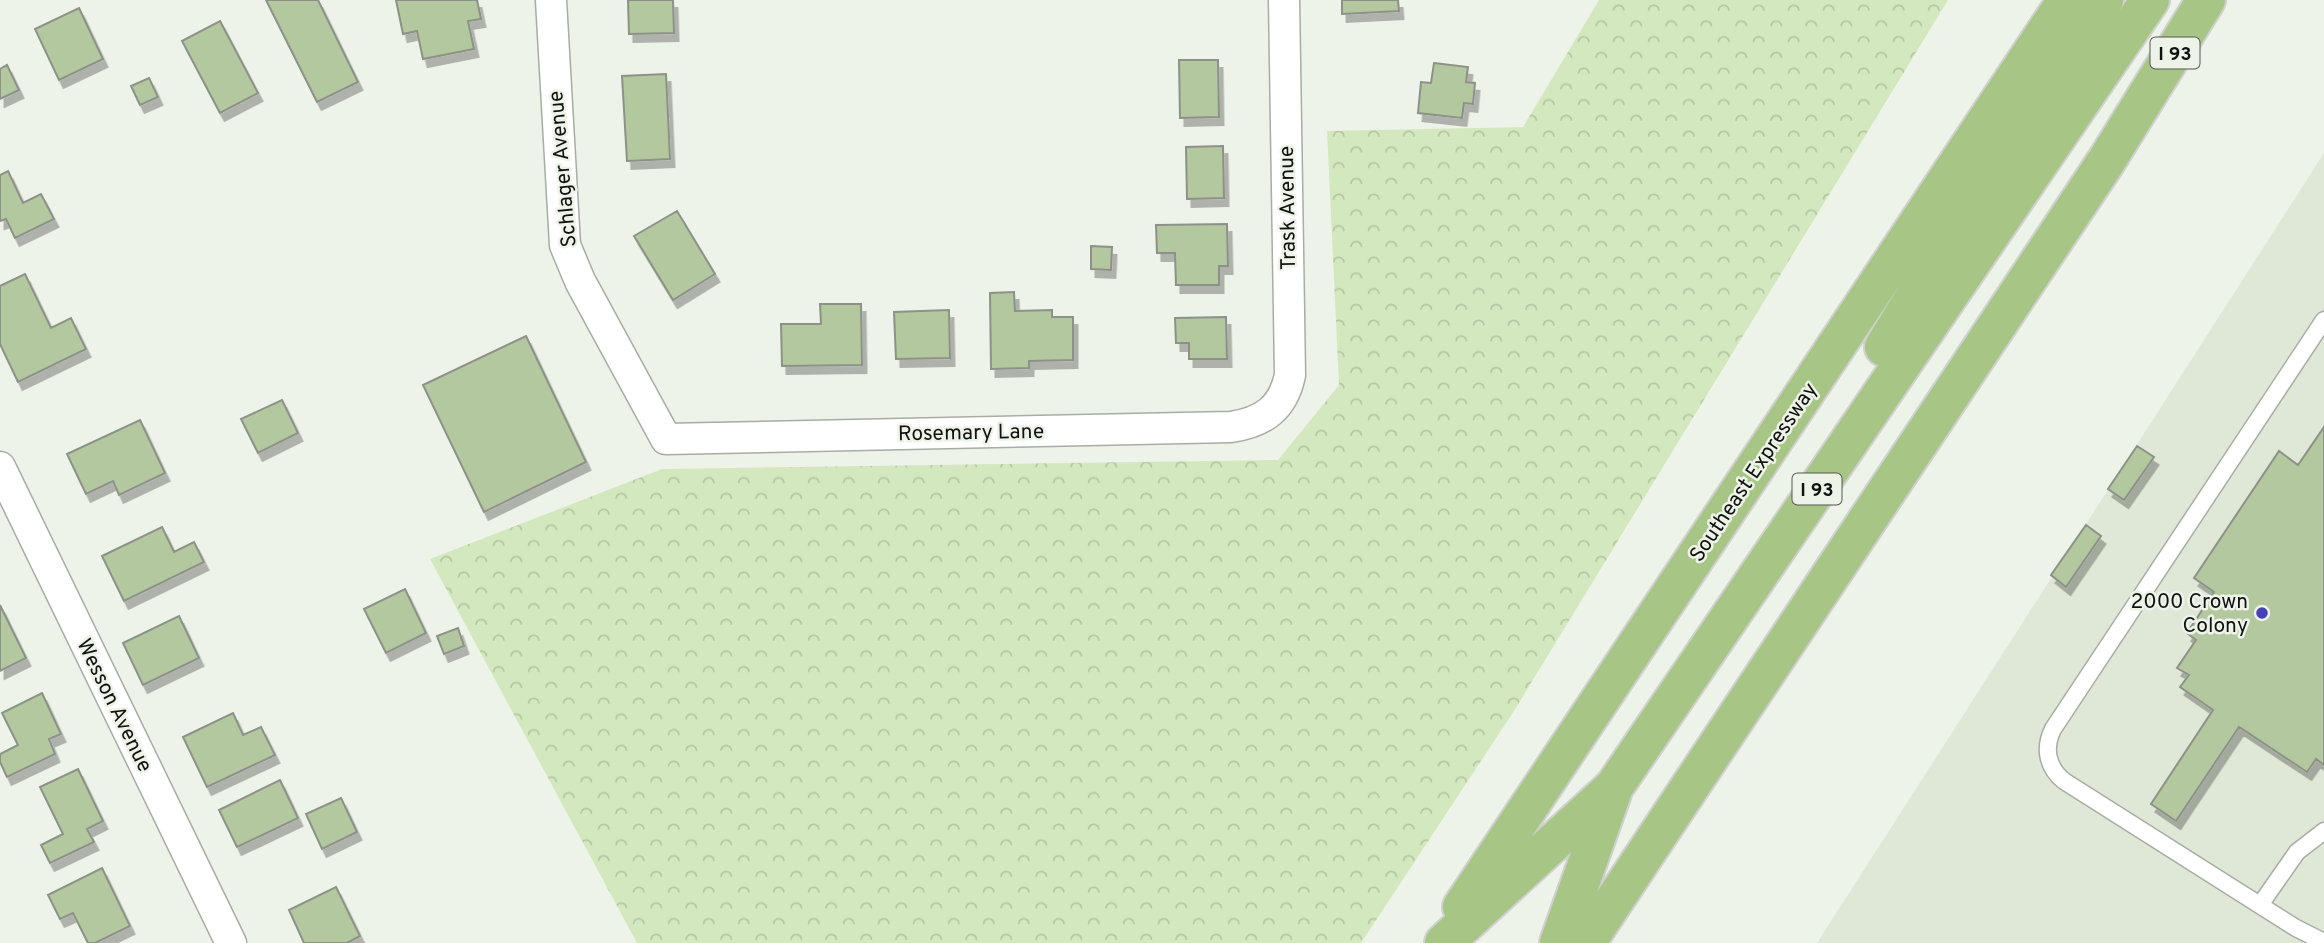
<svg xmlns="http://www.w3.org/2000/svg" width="2324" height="943" viewBox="0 0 2324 943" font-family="Overpass,sans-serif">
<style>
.built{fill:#dfe7d6}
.forest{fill:url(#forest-crowns)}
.building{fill:#b3c89e;stroke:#8d9289;stroke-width:2;filter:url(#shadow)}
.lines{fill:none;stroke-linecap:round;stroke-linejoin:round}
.lane-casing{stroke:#a8ada4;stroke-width:19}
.street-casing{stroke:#a8ada4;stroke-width:33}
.highway-casing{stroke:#cfd0cf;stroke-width:42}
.lane{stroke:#fff;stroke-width:16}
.street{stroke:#fff;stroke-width:30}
.highway{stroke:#a7c685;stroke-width:38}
.poi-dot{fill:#4640b6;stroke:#eef3e9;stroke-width:2.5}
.labels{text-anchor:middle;stroke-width:5;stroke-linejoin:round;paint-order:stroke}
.shield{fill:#eef3e9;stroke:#535650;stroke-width:2}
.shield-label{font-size:19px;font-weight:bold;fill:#10120f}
.street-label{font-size:21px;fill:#10120f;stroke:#eef3e9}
.poi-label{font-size:21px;fill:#10120f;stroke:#eef3e9;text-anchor:end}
</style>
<defs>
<pattern id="forest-crowns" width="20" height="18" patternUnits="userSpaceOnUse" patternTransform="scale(1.75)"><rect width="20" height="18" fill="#d4e8bf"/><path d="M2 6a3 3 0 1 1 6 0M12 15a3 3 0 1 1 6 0" fill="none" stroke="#b5c6a3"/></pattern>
<filter id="shadow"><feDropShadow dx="4.5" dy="8" stdDeviation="0" flood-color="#0004"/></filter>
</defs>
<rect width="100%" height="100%" fill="#eef3e9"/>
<path class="built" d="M2324,153V943H1817Z"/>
<path class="forest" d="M1599,0H1948L1514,711L1361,943H637L430,559L662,469L1278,460L1339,385L1327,131L1523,127Z"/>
<path class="building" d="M266,0H318L358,82L317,102Z
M396,0H477L481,19L468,21L474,49L423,59L417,31L403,34Z
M628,0H673L674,33L629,34Z
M1342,0H1398L1399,11L1342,14Z
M79,8L103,59L59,80L35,29Z
M220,21L258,93L220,113L182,41Z
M1179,60H1218L1219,117L1180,118Z
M1434,63L1468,67L1466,82L1475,83L1473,104L1464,103L1462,118L1418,113L1421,82L1431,83Z
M7,65L19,90L0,99V69Z
M666,74L670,159L627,161L622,76Z
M149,78L158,97L140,105L131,86Z
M1223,146L1224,198L1187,199L1186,147Z
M8,171L23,203L41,194L54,219L15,238L6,219L0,221V175Z
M677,211L715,274L673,300L634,236Z
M1227,224L1228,266H1219V285H1176L1175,253H1157L1156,225Z
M1091,246L1112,247L1111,270L1091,269Z
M25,274L51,328L71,318L86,349L18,382L0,344V286Z
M1014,292L1015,311L1052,310V317H1073V360L1029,361V368L991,369L990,293Z
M820,304H861L862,365L782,366L781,324H821Z
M949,310L950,358L896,359L894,312Z
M1226,317L1227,359H1189V343H1176L1175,318Z
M526,336L586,462L484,512L423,385Z
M282,400L298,433L258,453L241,419Z
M140,420L165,473L119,495L113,481L86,494L67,454Z
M2324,427V765L2316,759L2307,772L2239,727L2176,821L2151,804L2213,710L2180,687L2189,675L2177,668L2196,640L2187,633L2214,592L2194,578L2279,451L2298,465Z
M2137,446L2154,457L2124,500L2108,489Z
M2086,525L2101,536L2066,587L2051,575Z
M162,527L174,552L194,542L204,562L124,601L102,556Z
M405,589L426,633L386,653L364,609Z
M0,605L26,658L0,671Z
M179,616L199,658L143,685L123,643Z
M458,628L464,646L444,654L437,636Z
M42,693L61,734L49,739L55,754L7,777L0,762V754L18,745L2,713Z
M233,713L243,735L261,727L275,755L207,787L183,737Z
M78,769L103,821L87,829L94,842L50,863L41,845L63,834L40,787Z
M280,780L298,818L237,847L219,810Z
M341,798L357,832L322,849L306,814Z
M102,868L130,926L95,943H88L73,913L60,919L48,895Z
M336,887L360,936L347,943H304L289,910Z"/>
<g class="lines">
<g class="lane-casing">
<path id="lane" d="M2324,320L2053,729C2043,749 2048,768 2064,781L2296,928L2324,942
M2260,905L2297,852L2324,831"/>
</g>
<g class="street-casing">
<path id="street" d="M551,0L565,245L580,281L666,439L1231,427C1263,422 1283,409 1290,375L1284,0
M0,467L231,943"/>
</g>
<g class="highway-casing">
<path id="highway" d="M1884,347L2013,137L2104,0
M1462,907L2067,0
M1444,943L1614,787L2150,0
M1559,943L1612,793
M1586,943L2107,160L2206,0"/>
</g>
<use href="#lane" class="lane"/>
<use href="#street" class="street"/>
<use href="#highway" class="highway"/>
</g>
<circle class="poi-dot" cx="2262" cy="613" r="7"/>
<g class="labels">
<g class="shield">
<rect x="2150.5" y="37.5" width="49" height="31" rx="5"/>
<rect x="1792.5" y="473.5" width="49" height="31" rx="5"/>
</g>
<g class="shield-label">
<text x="2175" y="60">I 93</text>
<text x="1817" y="496">I 93</text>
</g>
<g class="street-label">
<text transform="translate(562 169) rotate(-95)" y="7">Schlager Avenue</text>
<text transform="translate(1287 208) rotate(-91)" y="7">Trask Avenue</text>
<text transform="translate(971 432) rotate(-1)" y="7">Rosemary Lane</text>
<text transform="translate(1753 472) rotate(-56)" y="7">Southeast Expressway</text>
<text transform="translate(115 705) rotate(64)" y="7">Wesson Avenue</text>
</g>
<g class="poi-label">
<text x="2248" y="608">2000 Crown<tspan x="2248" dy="24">Colony</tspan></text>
</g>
</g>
</svg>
